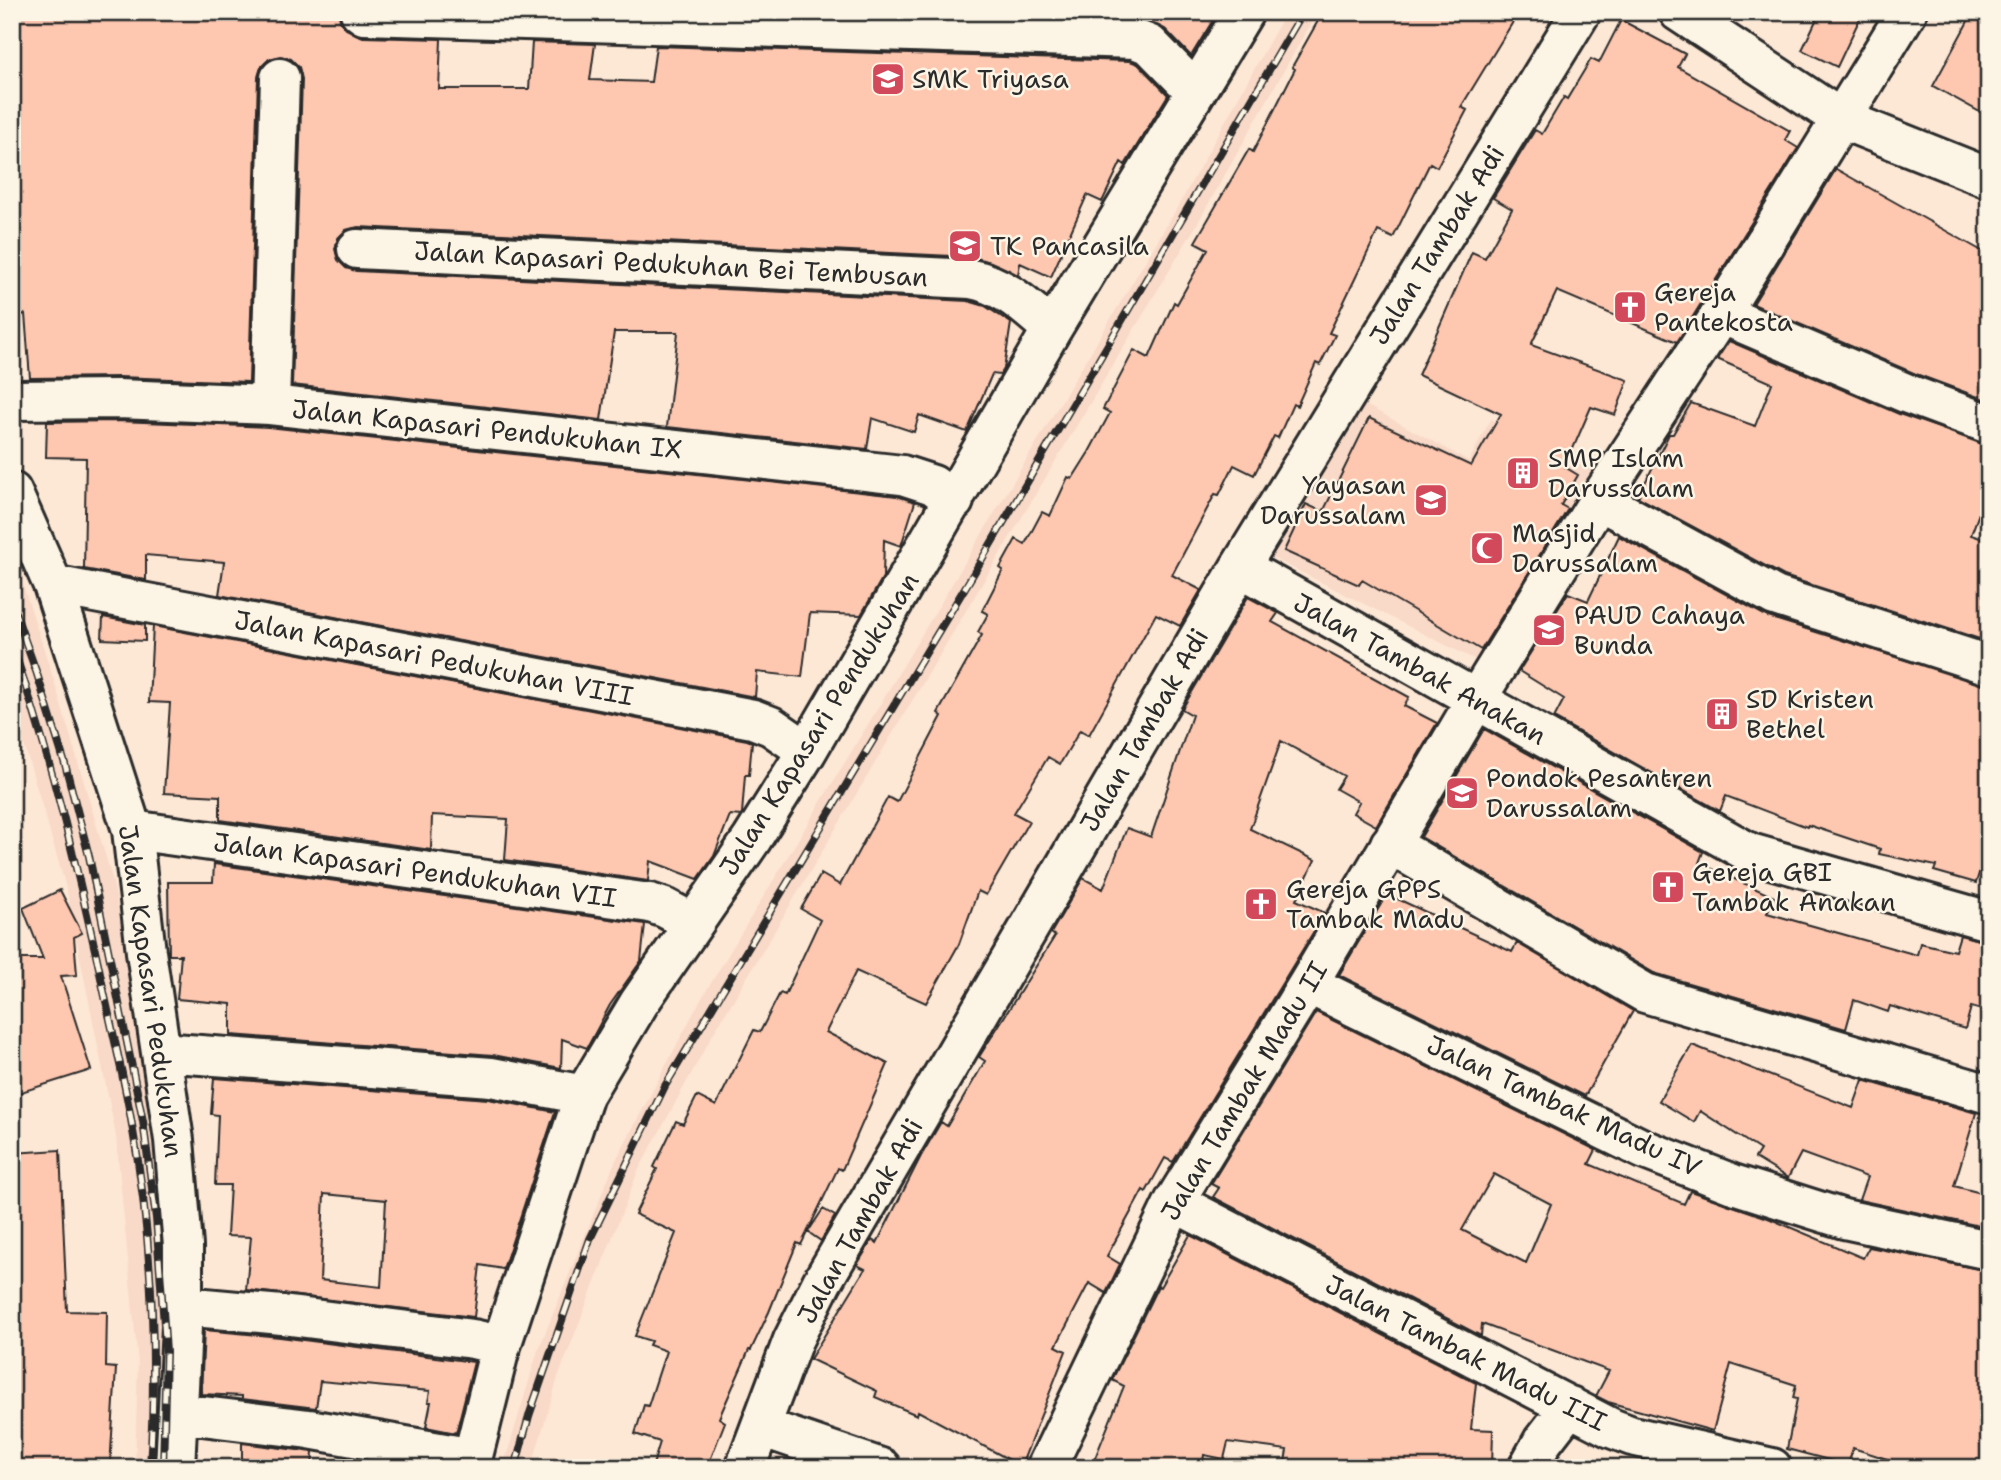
<svg xmlns="http://www.w3.org/2000/svg" width="2001" height="1480" viewBox="0 0 2001 1480" font-family="'Shantell Sans',sans-serif">
<style>
.built{fill:#f9d9c7}
.building{fill:#fec7b0;stroke:#2b2b2b;stroke-width:2;fill-rule:evenodd}
.lines{fill:none;stroke-linecap:round;stroke-linejoin:round}
.minor-casing{stroke:#2b2b2b;stroke-width:44}
.minor{stroke:#fcf5e5;stroke-width:38}
.rail-casing{stroke:#2b2b2b;stroke-width:8}
.rail{stroke:#fcf5e5;stroke-width:5;stroke-dasharray:16;stroke-linecap:butt}
.labels{text-anchor:middle;stroke-width:5;stroke-linejoin:round;paint-order:stroke}
.poi-label{font-size:26px;fill:#2b2b2b;stroke:#fcf5e5;text-anchor:start}
.street-label{font-size:26px;fill:#2b2b2b;stroke:#fcf5e5}
</style>
<rect width="100%" height="100%" fill="#fde7d5"/>
<filter id="ink" filterUnits="userSpaceOnUse"><feTurbulence type="fractalNoise" baseFrequency=".0143" numOctaves="2"/><feDisplacementMap in="SourceGraphic" scale="14" xChannelSelector="R" yChannelSelector="G"/><feConvolveMatrix kernelMatrix="1 2 1 2 8 2 1 2 1" color-interpolation-filters="sRGB"/></filter>
<g filter="url(#ink)">
<path class="built" d="M1286,12H1317L1197,224L710,1039L638,1171L558,1377L531,1468H503L538,1351L615,1162L699,1003L875,713L1179,205Z
M1349,396L1469,461L1491,419L1597,468L1533,589L1486,665L1253,548Z
M12,551L55,684L113,882L159,1130L181,1468H135L138,1362L116,1135L66,887L12,703Z"/>
<path class="building" d="M12,12H339L340,21L346,29L363,37L441,39L439,89H529L532,42L595,44L590,80L651,82L656,46L1130,61L1138,64L1168,95L1125,165L1121,162L1102,202L1087,195L1051,277L1020,263L1018,275L991,262L972,257L358,227L346,230L338,238L335,249L338,260L346,268L356,271L968,301L985,306L1011,323L1004,369L1000,375L992,374L967,432L919,415L914,432L872,418L867,449L667,427L678,332H614L601,420L292,385L302,79L299,67L291,59L281,56L269,59L261,67L258,77L249,382L119,377L30,378L25,314L12,317Z
M979,12H1218L1191,56L1165,29L1136,17Z
M1323,12H1519L1461,107L1467,110L1437,167L1430,163L1393,238L1378,231L1329,333L1335,335L1320,365L1316,363L1297,406L1293,404L1278,438L1274,436L1254,475L1234,465L1219,495L1215,494L1172,575L1201,590L1180,626L1156,614L1089,735L1080,730L1060,764L1048,757L1014,813L1029,821L986,895L978,891L959,944L926,1003L856,971L826,1032L888,1064L842,1170L838,1168L801,1245L797,1243L769,1312L751,1350H749L719,1418L725,1422L707,1468H652L660,1442L635,1434L644,1405L648,1406L666,1351L649,1345L651,1341L635,1336L676,1233L635,1214L657,1169L654,1167L676,1121L683,1124L697,1096L716,1106L754,1030L760,1032L780,993L785,995L820,920L801,909L821,874L840,885L888,797L897,802L942,716L938,713L982,635L978,632L988,614L982,611L1003,570L1000,568L1016,539L1025,544L1042,512L1050,516L1068,477L1072,479L1089,452L1110,413L1103,409L1134,350L1149,358L1174,302L1177,304L1208,249L1195,242L1249,149L1253,152L1295,69L1292,67Z
M1820,12H1863L1837,67L1802,50Z
M1973,12H1989V117L1933,86Z
M1621,20L1685,54L1678,67L1790,131L1785,140L1798,148L1677,342L1557,291L1531,345L1628,380L1615,415L1591,407L1565,467L1578,475L1561,505L1568,509L1481,650L1362,580L1359,585L1284,551L1306,504L1323,512L1369,418L1471,466L1501,414L1418,375L1472,252L1485,258L1512,209L1493,198L1535,130L1542,134L1564,97L1567,99L1591,59L1599,63Z
M1836,169L1989,255V401L1916,374L1753,304Z
M1729,341L1899,414L1989,445V486L1971,535L1989,541V642L1784,576L1638,497L1669,434H1673L1691,403L1755,426L1772,383L1717,359Z
M118,421L268,427L897,496L915,502L901,546L884,540L883,577L861,615L810,613L802,677L757,672L755,697L219,595L224,562L146,555V580L84,569L86,458L46,457L47,422Z
M1619,536L1768,617L1989,686V841L1976,883L1934,871L1936,866L1879,854L1880,849L1808,825L1807,827L1726,796L1720,811L1554,718L1564,699L1519,671L1568,593L1588,601Z
M1248,597L1278,613L1272,622L1409,697L1404,706L1437,723L1376,826L1353,813L1359,802L1336,789L1344,776L1281,741L1250,829L1315,860L1296,900L1325,913L1173,1162L1165,1158L1146,1192L1143,1190L1107,1256L1120,1264L1106,1293L1089,1283L1056,1346L1066,1351L1021,1466L918,1411L917,1415L875,1397L877,1391L810,1359L865,1269L857,1265L872,1240L877,1243L921,1156L941,1122L947,1126L985,1061L979,1057L1055,936L1051,933L1083,878L1103,889L1127,828L1151,837L1192,715L1182,709Z
M103,617L145,625V641L102,639Z
M153,626L747,740L752,742L749,775H745L742,814L741,816L730,815L714,856L698,879L650,861L648,881L505,860L508,819L432,815L431,850L220,820V796L164,793L170,703L149,702Z
M1484,729L1703,852L1699,863L1774,897L1767,913L1917,955L1920,943L1955,951L1960,935L1989,943V1012L1971,1007L1965,1029L1890,1006L1888,1012L1854,1000L1846,1029L1654,973L1421,837Z
M214,864L645,924L641,961L610,1005L587,1048L562,1039L561,1068L493,1055L231,1035V1004L177,999L181,955H169L168,882H213Z
M60,890L82,933L74,937L77,975L61,976L91,1070L12,1095V959H43L23,908Z
M1387,894L1512,952L1517,943L1633,1011L1585,1096L1339,975Z
M1316,1012L1596,1150L1589,1164L1684,1204L1690,1191L1768,1218L1863,1258L1869,1247L1989,1271V1468H1915L1853,1448L1848,1465L1787,1449L1797,1399L1793,1398L1796,1385L1731,1364L1713,1431L1608,1402L1596,1396L1609,1371L1482,1324L1481,1336L1213,1197L1219,1188L1211,1184ZM1494,1174L1551,1204L1526,1263L1462,1230Z
M1692,1045L1853,1108L1863,1080L1976,1113L1954,1186L1989,1195V1228L1859,1200L1867,1177L1801,1153L1788,1178L1755,1158L1760,1150L1700,1111L1694,1122L1659,1101Z
M214,1078L488,1099L555,1112L503,1269L480,1265L474,1317L246,1290L251,1237L227,1236L230,1185H215L218,1115L211,1114ZM324,1194L386,1200L381,1287L320,1280Z
M60,1150L67,1311L107,1312L106,1367L116,1368L110,1468H12V1337L18,1339L12,1228V1153Z
M823,1209L835,1216L821,1241L808,1232Z
M1190,1235L1476,1383L1471,1429L1493,1430L1492,1468H1284L1287,1450L1228,1442L1224,1459L1204,1455L1202,1468H1091L1124,1386L1112,1380L1158,1286L1160,1287Z
M204,1330L280,1337L474,1362L456,1433L426,1427L431,1402H428L430,1391L320,1381L316,1408L242,1399V1396L201,1394Z
M242,1443L313,1452L312,1468H242Z"/>
<g class="lines">
<g class="minor-casing">
<path id="minor" d="M360,12L364,15L1135,39L1150,45L1195,91
M1679,12L1841,119L1989,178
M357,249L971,279C1005,285 1027,308 1052,329
M1721,314L1908,394L1989,424
M12,400L118,399L270,405L902,475L933,485L954,501
M270,405L280,78
M12,492L53,585L132,830L146,952L174,1140L183,1246V1306L175,1468
M1599,500L1775,596L1989,665
M1240,567L1750,853L1989,921
M53,585L753,719L771,726L807,751
M132,830L650,903L665,908L693,923
M1390,844L1645,993L1989,1094
M1308,984L1643,1149L1733,1184L1844,1219L1989,1250
M161,1052L491,1077L584,1095
M1174,1202L1611,1428L1632,1436L1772,1468
M183,1306L282,1315L473,1339L486,1342L499,1352
M178,1413L309,1429L473,1458
M761,1427L881,1468
M470,1468L499,1352L584,1095L639,1003L752,839L807,751L1052,329L1244,12
M745,1468L793,1340L822,1282L1240,567L1581,12
M1046,1468L1174,1202L1308,984L1476,700L1599,500L1721,314L1907,12
M1528,1468L1543,1441L1570,1406"/>
</g>
<use href="#minor" class="minor"/>
<g class="rail-casing">
<path id="rail" d="M12,604L37,674L65,764L89,856L143,1121L156,1218L166,1351L163,1468
M12,645C49,751 75,859 99,968C109,1018 122,1068 131,1119C152,1233 157,1352 150,1468
M515,1468L529,1416L590,1239L665,1086L975,571L1303,12"/>
</g>
<use href="#rail" class="rail"/>
</g>
</g>
<defs>
<g id="school-square" transform="scale(1.75)"><rect x="-9" y="-9" width="18" height="18" rx="4" fill="#d1495b" stroke="#fcf5e5"/><path d="M0-5L7-2L0 1L-7-2ZM-4 1L0 2.5L4 1V4Q0 6-4 4Z" fill="#fff"/></g>
<g id="church-square" transform="scale(1.75)"><rect x="-9" y="-9" width="18" height="18" rx="4" fill="#d1495b" stroke="#fcf5e5"/><path d="M-1.2-6h2.4v3.5h3.3v2.4h-3.3V6h-2.4V-.1h-3.3v-2.4h3.3Z" fill="#fff"/></g>
<g id="building-square" transform="scale(1.75)"><rect x="-9" y="-9" width="18" height="18" rx="4" fill="#d1495b" stroke="#fcf5e5"/><path d="M-4-6H4V6H1V3H-1V6H-4ZM-2.5-4.3h1.7v1.8h-1.7ZM.8-4.3h1.7v1.8H.8ZM-2.5-1h1.7V.8h-1.7ZM.8-1h1.7V.8H.8Z" fill="#fff"/></g>
<g id="mosque-square" transform="scale(1.75)"><rect x="-9" y="-9" width="18" height="18" rx="4" fill="#d1495b" stroke="#fcf5e5"/><path d="M3.5-4.9A6 6 0 1 0 3.5 4.9A5 5 0 1 1 3.5-4.9Z" fill="#fff"/></g>
</defs>
<g fill-rule="evenodd">
<use href="#school-square" x="888" y="79"/>
<use href="#school-square" x="965" y="246"/>
<use href="#church-square" x="1630" y="307"/>
<use href="#building-square" x="1523" y="473"/>
<use href="#school-square" x="1431" y="500"/>
<use href="#mosque-square" x="1487" y="548"/>
<use href="#school-square" x="1549" y="630"/>
<use href="#building-square" x="1722" y="714"/>
<use href="#school-square" x="1462" y="793"/>
<use href="#church-square" x="1668" y="887"/>
<use href="#church-square" x="1261" y="904"/>
</g>
<g class="labels">
<g class="poi-label">
<text x="912" y="88">SMK Triyasa</text>
<text x="990" y="255">TK Pancasila</text>
<text x="1654" y="301">Gereja<tspan x="1654" dy="30">Pantekosta</tspan></text>
<text x="1548" y="467">SMP Islam<tspan x="1548" dy="30">Darussalam</tspan></text>
<text x="1406" y="494" text-anchor="end">Yayasan<tspan x="1406" dy="30">Darussalam</tspan></text>
<text x="1512" y="542">Masjid<tspan x="1512" dy="30">Darussalam</tspan></text>
<text x="1574" y="624">PAUD Cahaya<tspan x="1574" dy="30">Bunda</tspan></text>
<text x="1746" y="708">SD Kristen<tspan x="1746" dy="30">Bethel</tspan></text>
<text x="1486" y="787">Pondok Pesantren<tspan x="1486" dy="30">Darussalam</tspan></text>
<text x="1692" y="881">Gereja GBI<tspan x="1692" dy="30">Tambak Anakan</tspan></text>
<text x="1286" y="898">Gereja GPPS<tspan x="1286" dy="30">Tambak Madu</tspan></text>
</g>
<g class="street-label">
<text transform="translate(1437 245) rotate(-58)" y="9">Jalan Tambak Adi</text>
<text transform="translate(671 264) rotate(3)" y="9">Jalan Kapasari Pedukuhan Bei Tembusan</text>
<text transform="translate(487 429) rotate(6)" y="9">Jalan Kapasari Pendukuhan IX</text>
<text transform="translate(434 658) rotate(11)" y="9">Jalan Kapasari Pedukuhan VIII</text>
<text transform="translate(1420 669) rotate(29)" y="9">Jalan Tambak Anakan</text>
<text transform="translate(819 724) rotate(-58)" y="9">Jalan Kapasari Pendukuhan</text>
<text transform="translate(1144 730) rotate(-60)" y="9">Jalan Tambak Adi</text>
<text transform="translate(415 870) rotate(8)" y="9">Jalan Kapasari Pendukuhan VII</text>
<text transform="translate(151 991) rotate(82)" y="9">Jalan Kapasari Pedukuhan</text>
<text transform="translate(1244 1091) rotate(-59)" y="9">Jalan Tambak Madu II</text>
<text transform="translate(1564 1106) rotate(25)" y="9">Jalan Tambak Madu IV</text>
<text transform="translate(860 1221) rotate(-61)" y="9">Jalan Tambak Adi</text>
<text transform="translate(1466 1353) rotate(27)" y="9">Jalan Tambak Madu III</text>
</g>
</g>
<rect width="2001" height="1480" fill="none" stroke="#fcf5e5" stroke-width="42"/>
<rect x="21" y="21" width="1959" height="1438" fill="none" stroke="#2b2b2b" stroke-width="2.5" filter="url(#ink)"/>
</svg>
